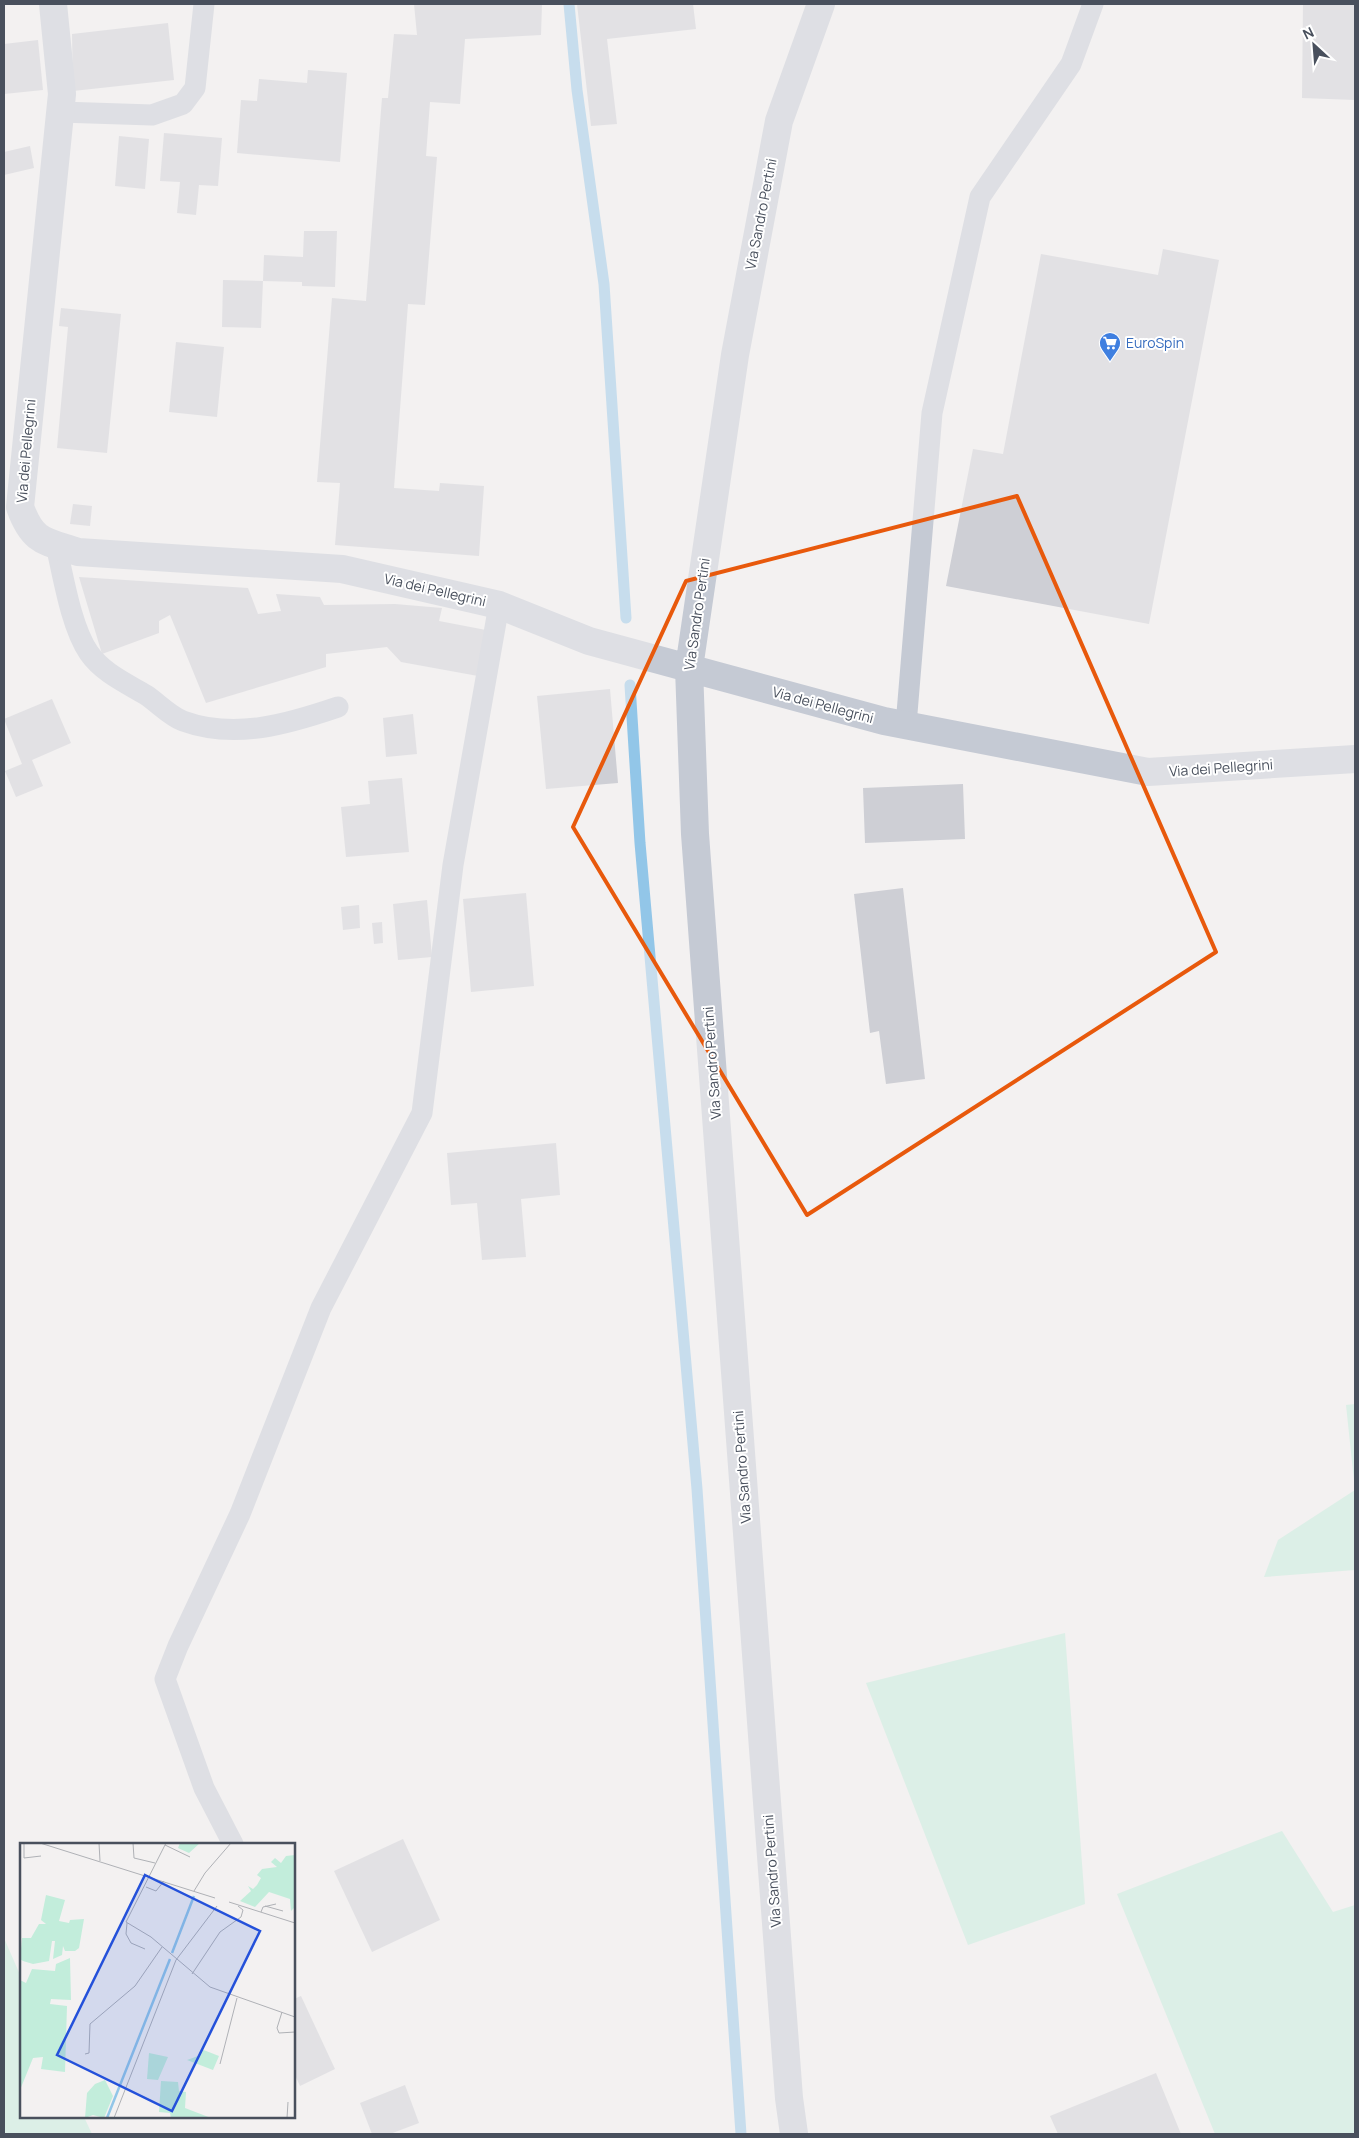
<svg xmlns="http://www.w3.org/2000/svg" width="1359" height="2138" viewBox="0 0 1359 2138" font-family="Manrope,sans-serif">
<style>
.green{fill:#c2eddb}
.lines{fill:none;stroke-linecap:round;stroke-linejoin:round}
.stream{stroke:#92c6e8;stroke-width:11}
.building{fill:#cecfd5}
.service{stroke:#c5cad4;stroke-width:21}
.minor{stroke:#c5cad4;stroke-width:28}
.marked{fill:none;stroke:#e8590c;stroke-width:4;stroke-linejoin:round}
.labels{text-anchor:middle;stroke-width:4;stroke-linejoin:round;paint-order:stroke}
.street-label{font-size:14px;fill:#49505d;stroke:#fff}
.shop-label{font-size:14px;fill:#366cbe;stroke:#fff;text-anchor:start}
.inset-river{fill:none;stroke:#92c6e8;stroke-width:2.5}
.inset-road{fill:none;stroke:#afb1b6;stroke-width:1}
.view{fill:#2451da;fill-opacity:0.15;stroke:#2451da;stroke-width:2.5}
.inset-edge{fill:none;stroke:#49505d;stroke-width:2.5}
</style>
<rect width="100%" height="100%" fill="#f3f1f1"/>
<path class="green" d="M1355,1404V1570L1264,1577L1278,1540L1355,1490L1346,1405Z
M1065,1633L1085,1904L968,1945L866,1683Z
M1282,1831L1333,1912L1355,1905V2134H1215L1117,1894Z
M4,1938L21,1977V2117H84L92,2134H4Z"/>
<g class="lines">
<path class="stream" d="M569,4L577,90L604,284L626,618
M630,685L640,843L697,1489L741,2134"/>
</g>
<path class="building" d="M414,4H542L541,35L465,39L460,104L430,102L426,156L437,157L425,305L408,304L394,488L439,491L440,483L484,486L479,556L335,545L340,483L317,482L332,298L366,301L382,98H388L394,34L417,35Z
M577,4H693L696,29L607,39L617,124L591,126Z
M1303,4H1355V100L1302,98Z
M168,23L174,80L73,91L72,34Z
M38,40L43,90L4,94V44Z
M308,70L347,73L340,162L237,153L241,100L257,101L259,79L307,83Z
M164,133L222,138L218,186L199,185L196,215L177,213L180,182L160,181Z
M119,136L149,139L145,189L115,186Z
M30,146L34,168L4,175V152Z
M304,231H337L335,287L302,286V282L263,281L261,328L222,327L223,280L263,281L264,255L303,257Z
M1163,249L1219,260L1149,624L946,586L973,449L1003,454L1041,254L1158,275Z
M61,308L121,314L107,453L57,448L68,327L59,326Z
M176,342L224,347L217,417L169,412Z
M73,504L92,506L90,526L70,524Z
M79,577L248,588L258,614L281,611L276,594L320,597L324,605L395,604L442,608L439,621L486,630L478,676L401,662L387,647L326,654V667L206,703L170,615L159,621V633L102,654Z
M610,689L618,783L546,789L537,696Z
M52,699L71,743L32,760L43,786L16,797L5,771L22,764L4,719Z
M413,714L417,754L386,757L383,718Z
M402,778L409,852L346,857L341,807L370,804L368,781Z
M963,784L965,839L865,843L863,788Z
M903,888L925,1079L886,1084L879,1031L870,1033L854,894Z
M526,893L534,986L471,992L463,899Z
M427,900L432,957L398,960L393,904Z
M359,905L360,928L343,930L341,907Z
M382,922L383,943L374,944L372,923Z
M556,1143L560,1195L521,1199L526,1257L482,1260L477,1203L451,1205L447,1153Z
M403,1839L440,1920L372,1952L334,1871Z
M301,1996L335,2069L300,2086L294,2073V1999Z
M1156,2073L1181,2134H1058L1050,2116Z
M405,2085L419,2123L390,2134H372L360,2103Z"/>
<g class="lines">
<path class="service" d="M60,112L152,115L183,104L195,88L204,4
M56,545C63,575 71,627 89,653C103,673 126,683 146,695C158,703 170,716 183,721C235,740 288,724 338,707
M906,725L932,413L980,197L1071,64L1093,4
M233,1844L204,1788L165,1679L178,1646L240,1514L321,1308L422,1113L453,865L499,605"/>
<path class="minor" d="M53,4L62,94L20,507C33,543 45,541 78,552L342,569L499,605L589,641L884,721L1148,772L1355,759
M794,2134L789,2098L695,834L689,668L735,355L779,121L821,4"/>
</g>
<path d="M0 0H1359V2138H0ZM1017,496L1216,952L807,1215L573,827L686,581Z" fill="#f3f1f1" fill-opacity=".55" fill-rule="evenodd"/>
<path class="marked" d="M1017,496L1216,952L807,1215L573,827L686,581Z"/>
<defs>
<g id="supermarket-pin" transform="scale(1.125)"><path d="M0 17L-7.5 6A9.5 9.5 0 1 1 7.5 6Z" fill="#3f7fe0" stroke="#fff"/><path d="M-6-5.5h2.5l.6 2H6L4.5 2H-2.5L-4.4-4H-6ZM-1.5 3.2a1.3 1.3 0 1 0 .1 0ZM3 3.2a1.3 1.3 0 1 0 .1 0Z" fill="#fff"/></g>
</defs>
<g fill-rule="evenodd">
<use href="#supermarket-pin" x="1110" y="343"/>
</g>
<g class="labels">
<g class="street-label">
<text transform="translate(761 214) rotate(-79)" y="5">Via Sandro Pertini</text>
<text transform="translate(26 451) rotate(-85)" y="5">Via dei Pellegrini</text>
<text transform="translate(435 590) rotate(13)" y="5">Via dei Pellegrini</text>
<text transform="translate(697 614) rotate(-82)" y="5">Via Sandro Pertini</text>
<text transform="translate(823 705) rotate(15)" y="5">Via dei Pellegrini</text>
<text transform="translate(1221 768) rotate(-4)" y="5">Via dei Pellegrini</text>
<text transform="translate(712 1063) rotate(-94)" y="5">Via Sandro Pertini</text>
<text transform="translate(742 1467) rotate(-94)" y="5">Via Sandro Pertini</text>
<text transform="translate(772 1871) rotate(-94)" y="5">Via Sandro Pertini</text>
</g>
<g class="shop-label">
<text x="1126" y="348">EuroSpin</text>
</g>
</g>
<g transform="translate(20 1843)">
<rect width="275" height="275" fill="#f3f1f1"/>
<path d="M160,0H180L169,10L158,5ZM275,12V64L271,68L270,56L249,49L235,64L220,58L231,48L228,43L233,46L237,42L241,35L237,32L242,26L257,24L251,19L255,15L261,20L266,13ZM26,52L45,57L39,78L49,80L50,77L64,76L59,105L55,108H45L43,103L42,112L33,116L35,98H32L29,118L13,121L3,118L0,116L2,95H11L19,81H26L21,77ZM50,115L51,157L31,156L30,161L47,163L45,229L21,226L23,214L13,215L0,247V137L6,140L12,126L35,128L36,121ZM181,206L199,213L193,227L167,217L178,213ZM129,210L148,214L138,237L127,236ZM85,237L93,253L84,275L73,272L65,275L67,250L75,241ZM141,238L158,239L159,248L166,249L165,265L191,275H151L150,270L139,269Z" fill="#c2eddb"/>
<path class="inset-river" d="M152,110L174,53M87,275L150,116"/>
<path class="inset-road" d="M4,0V15L21,13M20,0L195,55M79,0L80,18M113,0L114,15L135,20M146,0L106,79L131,94L190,144L275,174M145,2L170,14M126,44L136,48L144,38M174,48L185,30L211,0M209,59L275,80M245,63L263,68M241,69L243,64L256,61M107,80L106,91L111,100L125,106M172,131L200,89L221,74L223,67L218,63M262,169L257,185L259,190L275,189M65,211L69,210L70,181L115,143L142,104M200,221L217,155M94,275L156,117L197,63M267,275L268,259"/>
<path class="view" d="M125,32L240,88L152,268L37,212Z"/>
<rect width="275" height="275" class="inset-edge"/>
</g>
<rect width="1359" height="2138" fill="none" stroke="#49505d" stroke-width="10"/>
<g transform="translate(1314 45) rotate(334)" stroke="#ffffff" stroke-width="4" paint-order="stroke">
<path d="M0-4L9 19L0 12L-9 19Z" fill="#49505d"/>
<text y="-8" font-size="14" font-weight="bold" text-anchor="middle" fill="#49505d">N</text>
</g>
</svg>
